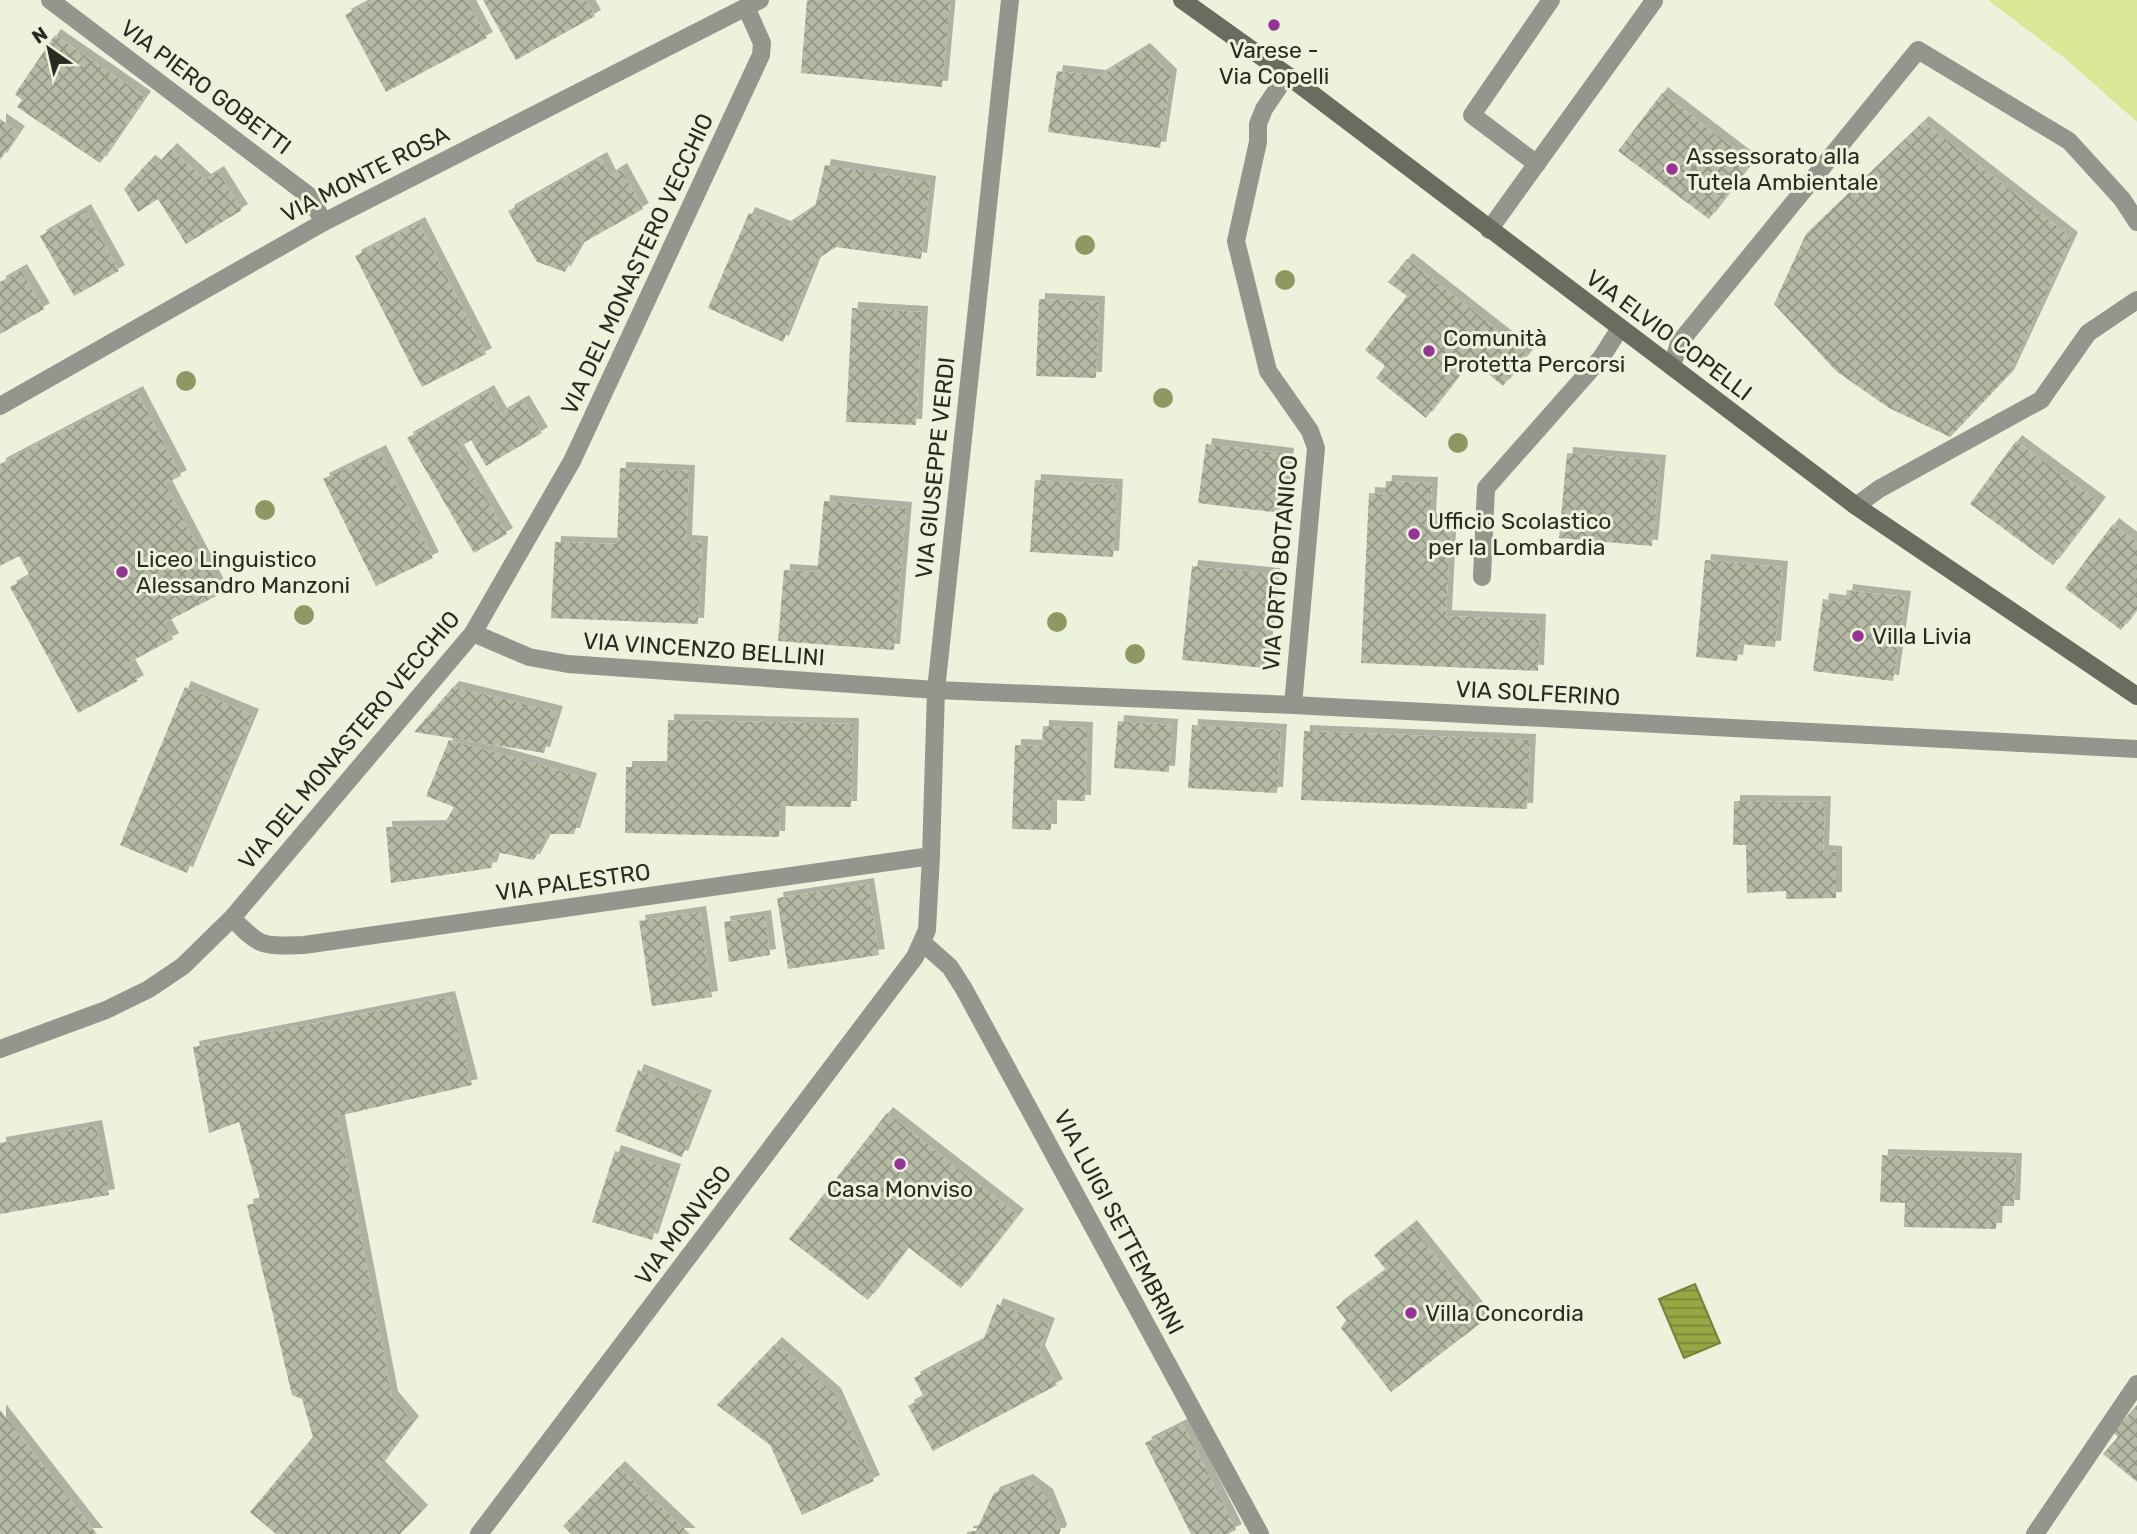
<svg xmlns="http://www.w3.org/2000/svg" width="2137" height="1534" viewBox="0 0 2137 1534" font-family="Rubik,sans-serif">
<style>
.park{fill:#d9e997}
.water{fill:url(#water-rules);stroke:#76823a;stroke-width:2}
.building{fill:url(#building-cross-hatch);filter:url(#shadow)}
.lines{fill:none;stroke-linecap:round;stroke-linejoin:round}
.service{stroke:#94968d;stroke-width:18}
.minor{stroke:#94968d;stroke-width:18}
.secondary{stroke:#696c5f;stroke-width:18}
.tree{fill:#909763}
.poi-dot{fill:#973297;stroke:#edf2dd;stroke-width:2.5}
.labels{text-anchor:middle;stroke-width:6;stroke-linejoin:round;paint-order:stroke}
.poi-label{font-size:23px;fill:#292b23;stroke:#edf2dd;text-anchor:start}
.street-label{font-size:23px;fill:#292b23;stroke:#edf2dd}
</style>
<defs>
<pattern id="water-rules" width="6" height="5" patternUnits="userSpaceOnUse" patternTransform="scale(1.75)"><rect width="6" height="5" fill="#97a744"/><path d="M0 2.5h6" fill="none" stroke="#7b8838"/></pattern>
<pattern id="building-cross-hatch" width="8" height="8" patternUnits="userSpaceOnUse" patternTransform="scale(1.75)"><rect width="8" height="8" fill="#b5baa5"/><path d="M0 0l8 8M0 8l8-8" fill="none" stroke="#939786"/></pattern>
<filter id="shadow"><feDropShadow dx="6" dy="-6" stdDeviation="0" flood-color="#0004"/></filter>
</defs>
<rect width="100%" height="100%" fill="#edf2dd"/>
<path class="park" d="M1988,0H2137V122L2067,60Z"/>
<path class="water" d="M1695,1284L1720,1343L1684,1358L1659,1299Z"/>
<path class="building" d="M373,0H467L487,38L386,92L345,15Z
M483,0H586L595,16L516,60Z
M807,0H950L942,87L801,73Z
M55,35L145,97L100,163L17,107L22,100L15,94Z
M1144,49L1171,75L1160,148L1048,132L1057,71L1100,76Z
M1662,93L1752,162L1709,219L1618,151Z
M0,119L19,132L0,160Z
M1923,122L2072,238L2008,376L1950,437L1889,408L1836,371L1774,304L1806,234Z
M171,149L205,180L218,172L242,210L186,244L158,199L138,212L124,189L149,161L156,166Z
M601,158L610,176L621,169L643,209L581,244L565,272L537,262L508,211Z
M825,165L930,182L921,259L836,247L816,260L783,342L708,308L749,213L785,227L815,207Z
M85,210L119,271L74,296L40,236Z
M419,223L486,354L422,387L355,256Z
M1407,259L1528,354L1503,386L1471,360L1426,418L1376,378L1385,366L1365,350L1407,296L1388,282Z
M21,270L44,309L0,334V282Z
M1039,299L1099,302L1096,378L1036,376Z
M852,308L922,312L916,425L846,422Z
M488,391L501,414L523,401L542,433L486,466L471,440L457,449L507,534L474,553L407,438Z
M137,392L181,476L165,484L222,593L164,623L173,639L128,663L138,681L78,713L10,587L30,576L19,556L0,566V464Z
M2016,441L2100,503L2053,565L1970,504Z
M1206,444L1288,454L1281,513L1198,503Z
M380,451L433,558L376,586L323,479Z
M1567,453L1660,461L1652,546L1559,538Z
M620,468L689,471L686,541L702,542L698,624L551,618L555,542L617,544Z
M1035,480L1117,485L1113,557L1030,552Z
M1386,481L1432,483L1430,519L1451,520L1446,616L1540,620L1538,671L1361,663L1369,493L1385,494Z
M824,501L906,508L894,650L778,641L784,570L817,572Z
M2113,524L2137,542V609L2121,630L2065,588Z
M1705,560L1782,567L1775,647L1739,644L1737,661L1696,657Z
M1192,566L1274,574L1264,668L1182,660Z
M1847,590L1905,597L1893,681L1813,671L1823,599L1845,602Z
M185,687L253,715L187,873L120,845Z
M453,687L557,712L544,753L414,732Z
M668,720L853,724L851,807L780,806L779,837L625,833L626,767H667Z
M1118,721L1172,725L1169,772L1114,768Z
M1192,725L1281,730L1277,793L1188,788Z
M1043,726L1087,728L1085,801L1051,800V830L1012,829L1015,745L1042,746Z
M1304,731L1530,740L1527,809L1301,800Z
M449,740L591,779L574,834H548L534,860L496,852L491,868L391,883L386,827L443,826L454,807L426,796Z
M1734,801L1825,802L1823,851L1836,852V898L1786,899V891L1747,893L1746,845H1733Z
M868,884L879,955L788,969L777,898Z
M700,912L712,997L652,1006L639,921Z
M765,916L770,955L729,962L724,922Z
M449,997L472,1085L338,1116L392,1397L413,1422L379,1467L422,1511L400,1534H276L250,1512L313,1437L302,1399L292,1395L247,1205L261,1202L239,1122L209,1133L193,1047Z
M638,1070L706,1096L682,1157L615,1131Z
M887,1113L1018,1215L961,1288L908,1247L868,1300L789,1239Z
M96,1126L109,1195L0,1214V1143Z
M615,1151L675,1170L652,1240L592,1222Z
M1882,1155L2016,1159L2014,1206H1997L1996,1229L1904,1227L1905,1203L1880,1202Z
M1411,1226L1486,1319L1391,1392L1341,1328L1346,1320L1336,1307L1386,1270L1374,1255Z
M997,1304L1049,1324L1039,1351L1057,1385L933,1451L908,1406L924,1397L914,1378L983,1341Z
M776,1343L835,1394L874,1481L802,1515L770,1445L717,1405Z
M2137,1405V1482L2103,1454L2118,1437L2113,1432Z
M0,1410L97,1534H0Z
M1183,1424L1236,1530L1228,1534H1191L1145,1443Z
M619,1467L690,1534H571L563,1526Z
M1027,1480L1047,1495L1061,1530L1059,1534H967V1532L976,1531L994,1493Z"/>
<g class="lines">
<path class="service" d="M1537,164L1472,115L1551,0
M1489,230L1654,1L1652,0
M1672,367L1679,343L1918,50L2069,141L2122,199L2137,222
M1856,506L1879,489L2041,400L2088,333L2137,300
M1482,577L1486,488L1601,358L1620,328"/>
<path class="minor" d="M50,0L308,195L324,222
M1287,75L1264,109L1258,124V142L1236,241L1268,371L1310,431L1316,448L1293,705
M0,406L324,222L760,0
M473,633L529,657L568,664L936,690L1293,705L2137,749
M232,918C261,948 262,946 304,945L931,856
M923,943L950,967L964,989L1260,1534
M0,1049L106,1010L149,989L183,966L232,918L473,633L572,461L761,55L762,43L746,7
M479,1534L915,957L927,930L931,856L936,690L1010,0
M2035,1534L2137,1384"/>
<path class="secondary" d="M1182,0L1287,75L1856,506L2137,696"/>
</g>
<g class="tree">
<circle cx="1085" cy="245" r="10"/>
<circle cx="1285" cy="280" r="10"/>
<circle cx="186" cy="381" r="10"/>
<circle cx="1163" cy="398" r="10"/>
<circle cx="1458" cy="443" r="10"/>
<circle cx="265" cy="510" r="10"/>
<circle cx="304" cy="615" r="10"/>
<circle cx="1057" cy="622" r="10"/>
<circle cx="1135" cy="654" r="10"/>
</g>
<g class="poi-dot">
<circle cx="1274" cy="25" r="7"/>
<circle cx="1672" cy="169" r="7"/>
<circle cx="1429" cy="351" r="7"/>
<circle cx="1414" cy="534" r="7"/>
<circle cx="122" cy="572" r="7"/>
<circle cx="1858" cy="636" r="7"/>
<circle cx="900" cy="1164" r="7"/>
<circle cx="1411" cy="1313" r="7"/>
</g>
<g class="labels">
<g class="poi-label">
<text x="1274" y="58" text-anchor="middle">Varese -<tspan x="1274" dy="26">Via Copelli</tspan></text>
<text x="1686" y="164">Assessorato alla<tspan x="1686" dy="26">Tutela Ambientale</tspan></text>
<text x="1443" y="346">Comunità<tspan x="1443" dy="26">Protetta Percorsi</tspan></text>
<text x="1428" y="529">Ufficio Scolastico<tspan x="1428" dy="26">per la Lombardia</tspan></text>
<text x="136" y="567">Liceo Linguistico<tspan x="136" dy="26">Alessandro Manzoni</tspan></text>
<text x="1872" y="644">Villa Livia</text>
<text x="900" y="1197" text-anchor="middle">Casa Monviso</text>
<text x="1425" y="1321">Villa Concordia</text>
</g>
<g class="street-label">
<text transform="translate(206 87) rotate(37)" y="8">VIA PIERO GOBETTI</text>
<text transform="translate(365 174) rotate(-27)" y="8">VIA MONTE ROSA</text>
<text transform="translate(637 264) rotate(-65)" y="8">VIA DEL MONASTERO VECCHIO</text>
<text transform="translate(1669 335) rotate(37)" y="8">VIA ELVIO COPELLI</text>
<text transform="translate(935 468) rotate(-84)" y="8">VIA GIUSEPPE VERDI</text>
<text transform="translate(1280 563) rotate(-85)" y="8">VIA ORTO BOTANICO</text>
<text transform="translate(704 649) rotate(4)" y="8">VIA VINCENZO BELLINI</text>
<text transform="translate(1538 693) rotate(3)" y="8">VIA SOLFERINO</text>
<text transform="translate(349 740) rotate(-50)" y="8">VIA DEL MONASTERO VECCHIO</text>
<text transform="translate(573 882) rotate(-8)" y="8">VIA PALESTRO</text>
<text transform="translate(1119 1222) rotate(62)" y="8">VIA LUIGI SETTEMBRINI</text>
<text transform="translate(683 1225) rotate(-53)" y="8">VIA MONVISO</text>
</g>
</g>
<g transform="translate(49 49) rotate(326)" stroke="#edf2dd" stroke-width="5" paint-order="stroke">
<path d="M0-5L12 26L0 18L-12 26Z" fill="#292b23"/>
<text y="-10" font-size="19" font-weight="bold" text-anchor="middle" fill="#292b23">N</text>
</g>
</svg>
